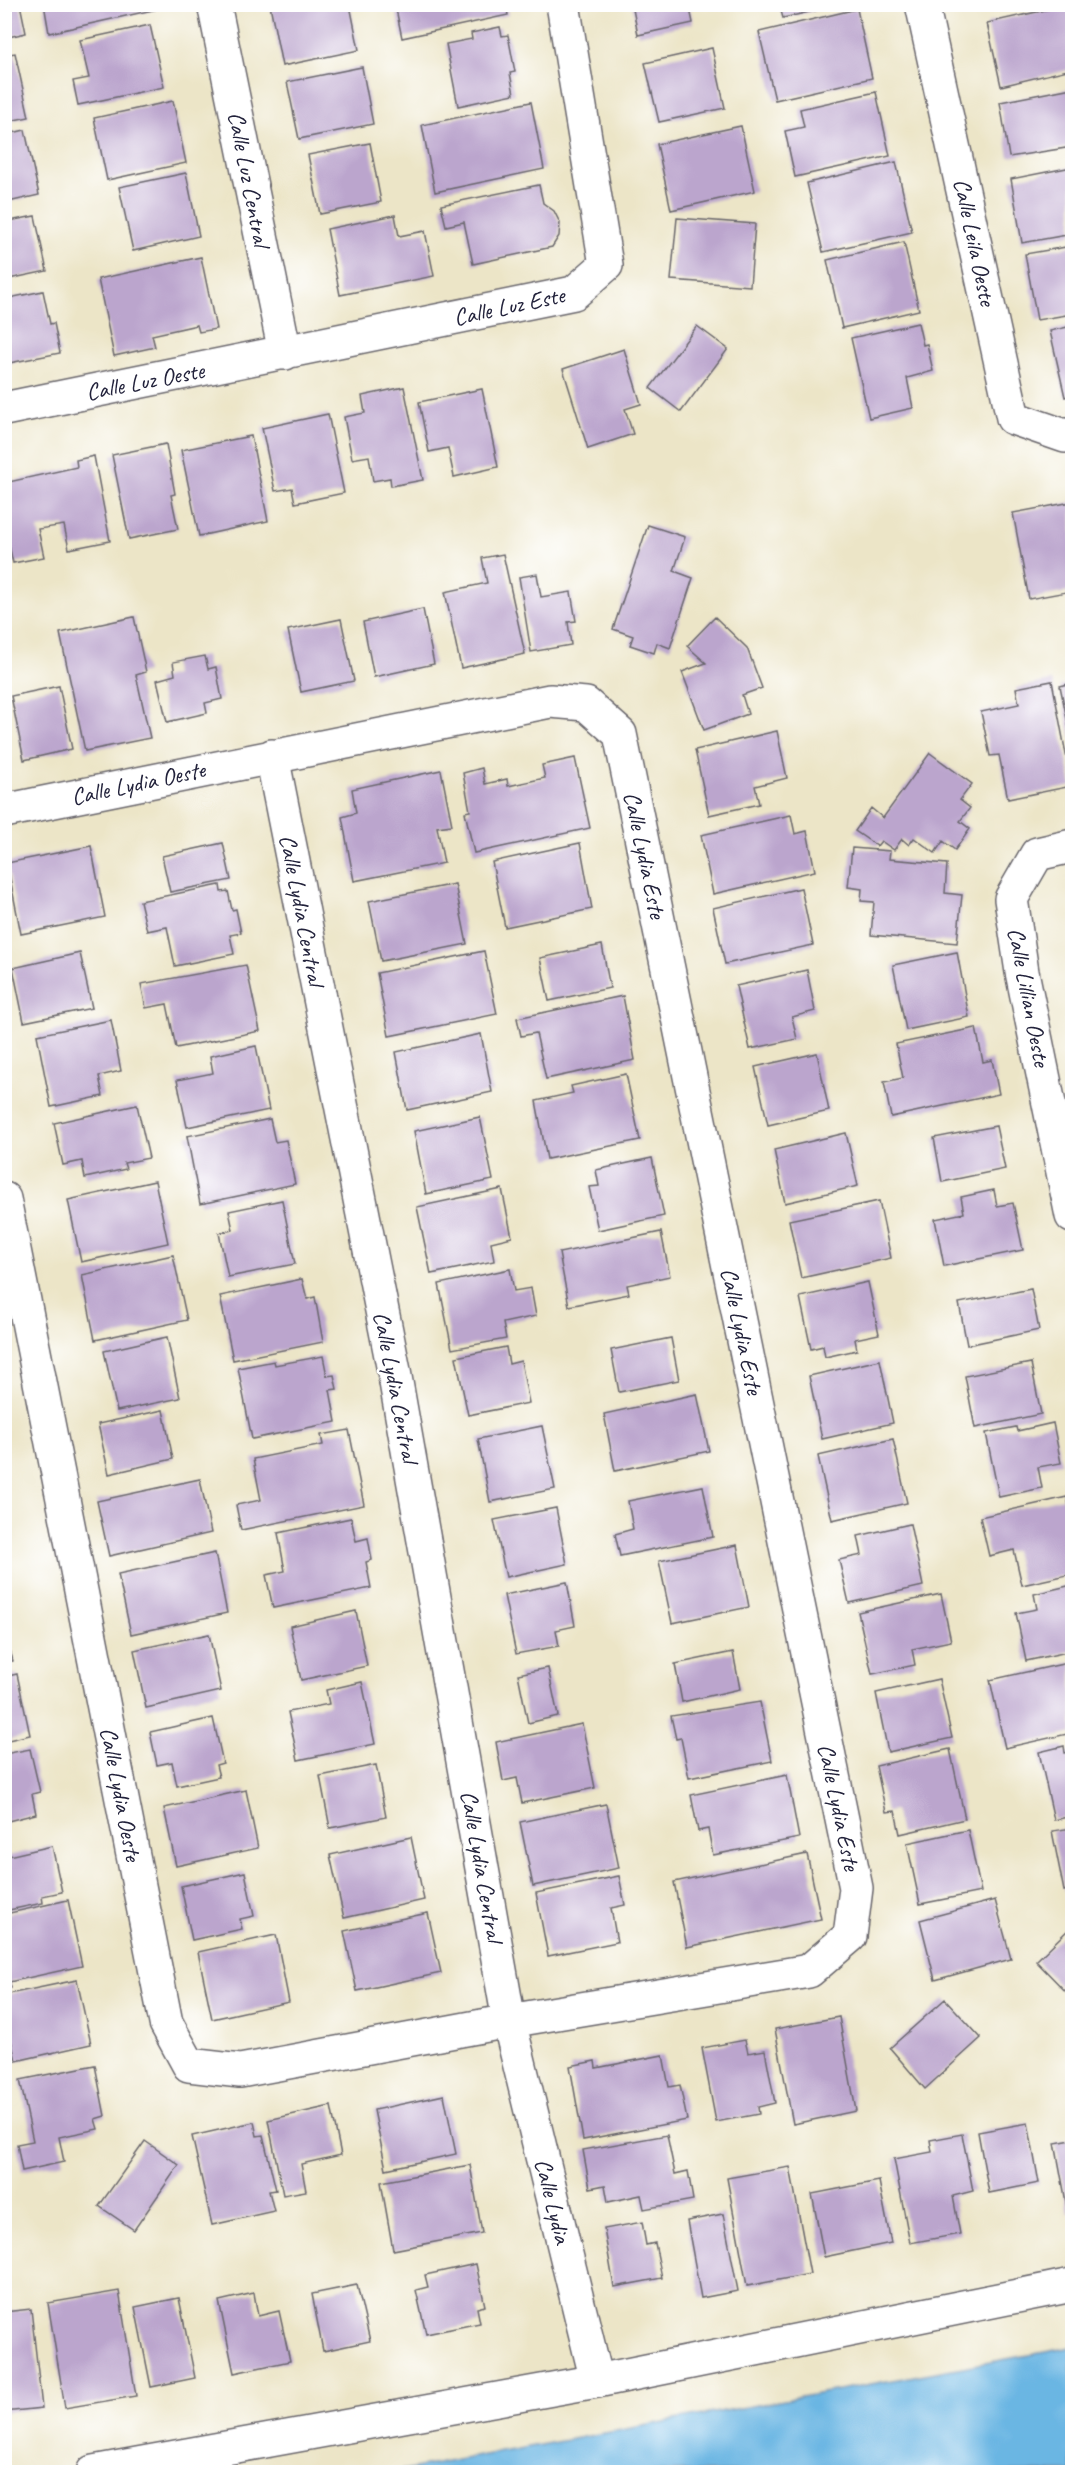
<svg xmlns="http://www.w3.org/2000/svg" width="1077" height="2477" viewBox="0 0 1077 2477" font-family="Caveat,sans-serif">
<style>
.water{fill:#6ab6e3;stroke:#466c8f;stroke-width:1.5}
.building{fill:#bba5cd}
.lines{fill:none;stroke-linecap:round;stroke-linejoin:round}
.street-casing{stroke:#69666c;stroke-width:36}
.secondary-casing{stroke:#69666c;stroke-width:36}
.street{stroke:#fff;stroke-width:33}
.secondary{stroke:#fff;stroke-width:33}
.labels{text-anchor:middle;stroke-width:5;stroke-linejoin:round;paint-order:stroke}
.street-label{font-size:24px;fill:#22223b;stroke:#fff}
</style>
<rect width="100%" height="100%" fill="#fff"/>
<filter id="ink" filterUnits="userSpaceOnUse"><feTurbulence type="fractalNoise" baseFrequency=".0167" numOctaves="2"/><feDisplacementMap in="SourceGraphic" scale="12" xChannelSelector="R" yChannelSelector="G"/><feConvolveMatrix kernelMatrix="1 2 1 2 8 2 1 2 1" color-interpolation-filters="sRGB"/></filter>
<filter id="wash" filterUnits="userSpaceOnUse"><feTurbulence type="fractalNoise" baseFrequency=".008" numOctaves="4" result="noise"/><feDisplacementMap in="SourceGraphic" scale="24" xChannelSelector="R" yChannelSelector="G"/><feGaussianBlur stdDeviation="1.35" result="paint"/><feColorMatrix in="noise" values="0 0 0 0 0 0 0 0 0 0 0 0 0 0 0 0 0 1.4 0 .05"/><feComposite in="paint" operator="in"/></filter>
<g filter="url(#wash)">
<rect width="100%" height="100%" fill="#ece5c7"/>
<path class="water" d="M1072,2347V2472H393Z"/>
<g id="blocks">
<path class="building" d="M4,4H20L26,33L4,38Z
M44,4H161L162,8L49,33Z
M395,4H506L508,15L402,38Z
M632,4H689L693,23L638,35Z
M779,4H840V5L783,18Z
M270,5H350L359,50L282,66Z
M1068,5L1072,26V69L1001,86L987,23Z
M857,9L872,78L775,100L759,32Z
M150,25L164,87L78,105L73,81L89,78L80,40Z
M500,27L502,36L508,35L515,72L510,73L514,94L458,106L446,44L472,39L471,33Z
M712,48L725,108L659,122L645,63Z
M15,53L29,117L4,122V55Z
M362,67L373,124L299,139L287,82Z
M1072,88V147L1009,157L1000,102Z
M876,92L890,156L795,177L785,131L804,127L800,109Z
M173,101L186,163L107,180L94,118Z
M531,102L544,169L435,192L422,125Z
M741,126L755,191L671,210L657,144Z
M25,130L39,195L4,203V135Z
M370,143L381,202L320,214L308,155Z
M896,162L912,232L823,252L807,183Z
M1072,167V234L1022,243L1011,179Z
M186,173L199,236L133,251L119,187Z
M539,185L543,203L554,211L560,223L559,236L552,247L473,264L464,222L446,226L441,205Z
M395,215L399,236L425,231L434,276L340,295L327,229Z
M35,216L47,271L4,280V222Z
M677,218L755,224L750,286L671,280Z
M904,242L919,310L842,328L827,260Z
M1072,246V314L1037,320L1025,254Z
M201,257L216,329L199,332L197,325L152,335L155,347L114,356L98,279Z
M43,291L50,324L54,323L60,353L4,364V299Z
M918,323L923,345L927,344L933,371L907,378L913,408L869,418L851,338Z
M697,326L728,349L681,412L650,388Z
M1072,326V395L1065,397L1050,331Z
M624,349L641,404L625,409L633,434L588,449L563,369Z
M404,387L423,480L391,486L390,478L373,481L369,456L352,459L344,417L365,413L362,396Z
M482,389L498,467L454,477L448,448L429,452L419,402Z
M328,414L344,493L295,503L292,488L275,491L262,428Z
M251,436L268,521L199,536L181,450Z
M166,444L175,494L171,495L178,529L129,539L112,455Z
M94,456L110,541L69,549L64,525L38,529L44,557L13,563L7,536L4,537V483L77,467L76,460Z
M1072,502V591L1029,599L1013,513Z
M648,525L685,537L674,571L693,578L670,648L657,643L654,653L630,645L633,636L613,629Z
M503,554L525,654L461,668L445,592L487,583L482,558Z
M537,574L541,597L571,592L576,621L568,622L571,645L531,652L519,577Z
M423,609L434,664L374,677L363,622Z
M134,617L146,672L136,675L150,738L85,751L60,633Z
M715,617L747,648L762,688L742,695L748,714L704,730L682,672L706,663L687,646Z
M341,619L354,681L301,692L288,630Z
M205,656L208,669L216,667L222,699L205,703L207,713L167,722L157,680L175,675L173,662Z
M1052,681L1072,786L1008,799L999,755L990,756L981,712L1019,704L1016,688Z
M1072,683V738H1071L1060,686Z
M59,686L72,749L24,760L11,696Z
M777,731L787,778L755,786L759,804L709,815L695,750Z
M930,753L972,784L960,800L970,808L960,821L970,829L955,850L943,841L935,853L914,838L909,845L902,839L894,850L881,841L877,846L855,831L871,808L883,818Z
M575,758L590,828L474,853L465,812L470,811L463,773L482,768L485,784L507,779L508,786L545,778L542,765Z
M441,770L452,825L437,827L444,863L354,881L342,817L356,813L352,789Z
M791,815L795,834L807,831L815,871L713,894L701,835Z
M223,843L231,880L170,892L162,856Z
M580,843L592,909L505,927L492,862Z
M91,846L105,917L21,934L7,863Z
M852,848L890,851L889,859L947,864L945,893L962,895L957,943L871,935L874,902L861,901L862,889L848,887Z
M455,884L467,944L381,961L369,901Z
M220,885L221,892L228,891L232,910L236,909L241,933L230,935L234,954L175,966L167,927L147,931L140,901Z
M801,888L813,945L725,964L713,908Z
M602,945L610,988L549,1001L540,958Z
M484,951L497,1014L389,1036L377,973Z
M957,952L969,1017L906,1030L893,965Z
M80,953L92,1008L24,1022L13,968Z
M246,965L260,1031L176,1048L167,1004L146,1008L141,984Z
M807,970L815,1011L792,1017L797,1039L750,1049L736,986Z
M623,996L635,1060L546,1079L536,1033L521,1036L517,1018Z
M111,1020L121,1071L99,1076L103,1096L51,1107L37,1035Z
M976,1028L983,1062L992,1060L999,1094L891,1117L884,1082L903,1078L896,1044Z
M481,1034L492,1092L407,1110L396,1052Z
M256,1046L269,1110L187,1127L177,1080L213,1073L210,1056Z
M817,1053L829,1111L768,1125L755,1067Z
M626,1074L640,1140L547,1159L536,1101L573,1093L571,1086Z
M137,1105L149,1158L124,1163L126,1169L85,1178L82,1161L63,1165L54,1123Z
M480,1117L493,1180L426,1194L414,1131Z
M270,1119L275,1142L286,1140L295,1184L200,1204L187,1136Z
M996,1126L1005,1169L942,1182L934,1138Z
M846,1133L858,1186L785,1203L774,1150Z
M652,1158L664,1216L598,1230L589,1187L599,1186L596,1170Z
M155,1181L168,1243L81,1262L68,1200Z
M502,1189L512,1237L491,1242L494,1261L431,1274L417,1207Z
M994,1190L997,1206L1013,1203L1023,1250L944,1266L935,1219L964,1213L961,1197Z
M282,1200L295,1264L228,1277L219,1233L233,1230L229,1211Z
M879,1201L891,1258L801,1278L789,1220Z
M661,1232L670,1276L627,1285L629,1294L569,1306L559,1253Z
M173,1255L187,1320L95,1340L82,1275Z
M510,1269L514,1291L531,1288L536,1316L503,1323L506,1339L452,1349L439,1284Z
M302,1279L307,1299L315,1297L323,1342L233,1360L220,1296Z
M868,1282L879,1334L855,1339L857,1350L825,1357L823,1346L811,1349L800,1297Z
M1031,1289L1039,1330L967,1345L959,1303Z
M167,1337L180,1398L117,1411L104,1351Z
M671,1338L679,1380L619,1392L611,1350Z
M506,1347L509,1364L521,1361L529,1403L468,1415L456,1357Z
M323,1356L327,1376L334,1375L337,1389L330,1390L336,1422L252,1439L238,1368L274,1361L275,1365Z
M880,1360L893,1423L822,1439L809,1376Z
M1031,1363L1041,1414L975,1428L965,1376Z
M697,1394L709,1451L615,1471L604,1414Z
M163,1410L173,1459L109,1474L98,1424Z
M1053,1423L1061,1463L1038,1467L1042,1488L999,1497L986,1433L1016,1427L1017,1431Z
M542,1426L555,1489L490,1502L478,1439Z
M349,1430L364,1505L241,1530L236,1505L261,1500L253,1459L323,1445L321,1435Z
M893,1439L907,1503L832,1520L818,1456Z
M200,1479L211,1533L109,1556L97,1501Z
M703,1486L713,1537L620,1556L615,1534L633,1529L628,1501Z
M1067,1497L1072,1522V1574L1022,1585L1014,1550L989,1556L980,1517Z
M556,1508L567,1564L506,1577L494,1520Z
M351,1518L356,1541L368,1538L372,1560L366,1562L371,1588L273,1608L266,1575L285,1571L278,1533Z
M910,1524L923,1586L849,1603L839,1560L862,1555L858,1536Z
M737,1545L749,1607L672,1623L659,1561Z
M215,1553L227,1613L131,1634L118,1574Z
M567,1582L575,1626L556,1630L559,1646L516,1654L504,1595Z
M1072,1585V1651L1026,1661L1016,1613L1037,1609L1034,1594Z
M941,1594L951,1641L912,1649L915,1665L872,1674L858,1612Z
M356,1611L367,1666L301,1680L290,1626Z
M4,1627L13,1661L4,1663Z
M209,1634L221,1691L146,1708L134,1650Z
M733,1652L740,1689L682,1702L675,1664Z
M1072,1662V1733L1005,1748L990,1680Z
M548,1668L558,1716L528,1723L518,1674Z
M17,1674L30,1735L4,1741V1677Z
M939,1679L952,1738L888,1752L876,1693Z
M362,1682L375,1744L298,1760L288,1712L329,1704L326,1690Z
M760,1702L772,1761L689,1778L681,1738L676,1739L671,1716Z
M213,1718L223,1763L216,1765L219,1777L177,1786L172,1762L157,1765L150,1732Z
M582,1724L595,1788L522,1803L517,1778L503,1781L496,1742Z
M1064,1746L1065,1753L1072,1752V1816L1054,1820L1039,1752Z
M30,1749L40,1792L32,1794L36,1814L4,1822V1754Z
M950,1749L965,1819L900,1834L895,1811L886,1812L876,1766Z
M376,1765L386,1817L330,1828L320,1776Z
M787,1775L799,1838L713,1855L708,1829L698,1831L691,1795Z
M246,1790L258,1848L176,1866L164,1808Z
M606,1804L619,1868L533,1886L520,1822Z
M1072,1828V1889L1064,1891L1052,1831Z
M968,1830L981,1892L920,1904L907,1843Z
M411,1837L424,1900L344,1918L330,1855Z
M52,1846L62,1892L42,1896L43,1903L4,1911V1857Z
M807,1854L821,1919L687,1947L674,1882Z
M245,1872L254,1916L240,1919L242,1929L192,1940L181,1886Z
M619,1876L625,1905L611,1908L617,1942L548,1956L536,1893Z
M68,1900L82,1966L9,1982L11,1988L5,1989V1914Z
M995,1900L1011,1959L935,1980L920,1920Z
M428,1913L441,1973L357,1991L344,1931Z
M1072,1926V1998L1036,1961Z
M276,1935L289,2002L212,2019L198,1952Z
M77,1980L91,2044L16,2061L11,2040L4,2042V1995Z
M945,1999L981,2038L925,2089L890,2048Z
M839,2017L856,2111L793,2124L775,2029Z
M745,2040L748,2053L765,2050L775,2103L758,2107L759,2114L716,2122L702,2048Z
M663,2055L669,2087L680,2085L687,2120L583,2140L570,2066L595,2061L596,2068Z
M95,2065L105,2116L95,2119L98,2129L59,2137L64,2162L22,2171L17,2144L33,2141L20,2080Z
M444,2095L456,2154L386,2169L374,2110Z
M331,2106L341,2155L301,2164L306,2191L283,2195L268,2120Z
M254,2122L257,2136L263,2135L276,2190L269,2191L274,2211L212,2225L192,2136Z
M1028,2123L1039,2183L989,2193L978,2132Z
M962,2134L973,2191L953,2196L960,2234L910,2243L894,2159L932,2152L930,2140Z
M667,2135L675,2174L688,2171L693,2200L644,2209L641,2195L608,2202L605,2185L590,2188L583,2150Z
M1072,2140V2212L1068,2213L1055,2143Z
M145,2141L179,2165L134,2230L99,2206Z
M470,2165L482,2233L393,2250L381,2182Z
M790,2167L810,2274L747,2286L727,2178Z
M879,2181L891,2243L824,2257L812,2194Z
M723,2214L738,2291L701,2298L687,2221Z
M642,2222L646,2245L655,2243L662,2278L614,2287L604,2229Z
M476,2264L485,2306L477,2308L480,2323L426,2334L416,2290L428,2287L425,2275Z
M357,2285L370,2341L323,2351L312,2294Z
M119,2291L136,2396L65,2408L48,2303Z
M254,2293L258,2316L279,2311L290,2361L234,2373L219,2301Z
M179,2298L195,2378L151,2387L135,2307Z
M31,2309L42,2408L4,2412V2312Z"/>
</g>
</g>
<g filter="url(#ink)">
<use href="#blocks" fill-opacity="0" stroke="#69666c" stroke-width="1.5"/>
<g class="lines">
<g class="street-casing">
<path id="street" d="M214,4L285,353
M922,4L1013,418L1065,436L1072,434
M4,409L574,293L606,265L563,4
M272,756L394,1371L509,2021L597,2381
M4,811L550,701L586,704L620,734L856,1888L850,1936L809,1971L509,2021L240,2071L189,2065L166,2023L4,1199
M1072,846L1037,854L1011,899L1022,972L1072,1216"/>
</g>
<g class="secondary-casing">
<path id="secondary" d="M93,2472L597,2381L1072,2285"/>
</g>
<use href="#street" class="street"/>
<use href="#secondary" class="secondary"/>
</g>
</g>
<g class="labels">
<g class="street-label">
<text transform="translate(249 179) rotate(79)" y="8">Calle Luz Central</text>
<text transform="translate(975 242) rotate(78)" y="8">Calle Leila Oeste</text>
<text transform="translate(509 306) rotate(-12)" y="8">Calle Luz Este</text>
<text transform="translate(145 381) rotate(-11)" y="8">Calle Luz Oeste</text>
<text transform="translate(138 783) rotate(-12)" y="8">Calle Lydia Oeste</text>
<text transform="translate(645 855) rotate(78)" y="8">Calle Lydia Este</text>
<text transform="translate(302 910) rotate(79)" y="8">Calle Lydia Central</text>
<text transform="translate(1029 997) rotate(79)" y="8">Calle Lillian Oeste</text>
<text transform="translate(742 1331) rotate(78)" y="8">Calle Lydia Este</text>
<text transform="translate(396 1387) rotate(79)" y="8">Calle Lydia Central</text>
<text transform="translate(121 1794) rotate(79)" y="8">Calle Lydia Oeste</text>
<text transform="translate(839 1807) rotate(78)" y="8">Calle Lydia Este</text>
<text transform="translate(482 1866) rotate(80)" y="8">Calle Lydia Central</text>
<text transform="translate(553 2201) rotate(76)" y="8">Calle Lydia</text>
</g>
</g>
<rect width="1077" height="2477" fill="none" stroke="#fff" stroke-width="24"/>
</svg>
